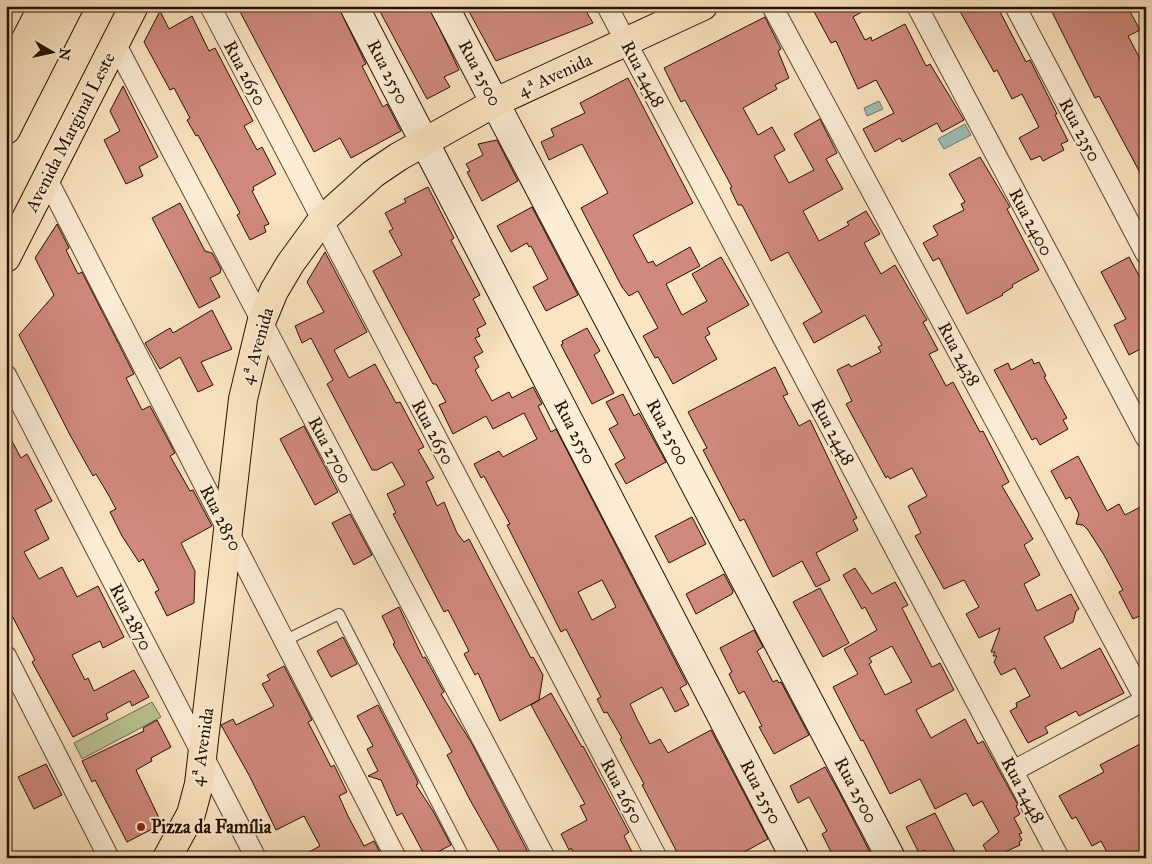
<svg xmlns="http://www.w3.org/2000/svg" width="1152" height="864" viewBox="0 0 1152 864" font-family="'IM FELL Great Primer',serif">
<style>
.green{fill:#bbc596;stroke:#706a4b}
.water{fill:#9fbeb6;stroke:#6f786d}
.building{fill:#d0897e;stroke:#261000;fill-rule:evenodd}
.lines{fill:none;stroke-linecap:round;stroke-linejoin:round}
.service-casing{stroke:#5b4530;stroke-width:12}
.minor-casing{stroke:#5b4530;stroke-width:22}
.secondary-casing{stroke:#261000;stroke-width:30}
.primary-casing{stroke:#261000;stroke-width:30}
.motorway-casing{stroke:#261000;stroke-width:30}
.service{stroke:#fcedd7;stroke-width:10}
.minor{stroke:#fcedd7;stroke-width:20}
.secondary{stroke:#fcedd7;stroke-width:28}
.primary{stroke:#fbe4c1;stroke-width:28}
.motorway{stroke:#fbe4c1;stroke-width:28}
.poi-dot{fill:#8f2418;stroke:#fcedd7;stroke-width:2}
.labels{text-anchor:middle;stroke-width:4;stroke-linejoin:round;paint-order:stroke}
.street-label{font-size:18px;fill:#261000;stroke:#fcedd7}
.poi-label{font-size:18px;font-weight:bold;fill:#261000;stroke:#fcedd7;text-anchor:start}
</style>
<rect width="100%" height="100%" fill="#fbe4c1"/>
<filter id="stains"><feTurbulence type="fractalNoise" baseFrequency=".004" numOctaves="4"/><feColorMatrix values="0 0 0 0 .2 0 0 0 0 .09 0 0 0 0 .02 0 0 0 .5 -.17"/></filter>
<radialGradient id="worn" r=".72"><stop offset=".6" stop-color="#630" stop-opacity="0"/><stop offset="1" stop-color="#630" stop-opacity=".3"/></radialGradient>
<path class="green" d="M152,702L161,717L82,759L74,743Z"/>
<path class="water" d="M879,101L883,109L867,116L864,108Z
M965,124L971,135L944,149L938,139Z"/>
<path class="building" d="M237,6H338L366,64L362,66L383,107L387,104L401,131L351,158L340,138L314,152Z
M377,6H429L459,70L444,77L450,87L427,99Z
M466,6H583L593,23L496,61Z
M811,6H872L853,17L865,40L871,37L872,41L905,24L926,66L930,64L964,120L942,132L937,123L902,142L900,138L875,152L863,129L894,113L876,80L858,89L836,41L831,43Z
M957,6H997L1026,62L1030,60L1057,114L1055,115L1068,141L1061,144L1064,150L1043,161L1040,156L1031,160L1019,138L1039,127L1022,94L1012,99L997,70L994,72Z
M1049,6H1127L1140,30L1128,36L1146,70V184L1099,96L1095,98Z
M160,11L169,29L192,16L209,51L215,48L253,121L244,126L257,150L262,147L276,174L253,187L254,190L252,191L269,224L264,226L266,232L250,240L237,215L240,213L198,135L196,136L187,120L190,118L174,88L170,90L144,42Z
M765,17L781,49L778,51L789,78L775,85L777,89L743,108L758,135L772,127L785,150L774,156L789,183L814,170L794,134L820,119L837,153L826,159L843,189L803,211L819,241L849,225L847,222L866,211L880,234L864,243L881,274L895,265L927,320L923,322L938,350L929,354L946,386L953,382L980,432L983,431L1009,482L1002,486L1033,539L1024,545L1040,575L1024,584L1037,611L1071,594L1079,609L1076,611L1073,622L1044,637L1061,669L1100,648L1124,693L1079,716L1076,711L1045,727L1048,733L1028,743L1010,711L1017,707L1016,703L1030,696L1015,668L1001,675L994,662L997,656H993L995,652H991L1000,628L979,638L966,614L979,607L964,580L944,589L915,536L921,533L908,506L927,496L912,468L890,479L888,476L886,478L846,404L852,401L837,370L849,364L851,367L881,352L878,347L882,345L865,315L814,343L803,323L822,312L788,252L771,261L742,205H738L730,188L732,187L685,100L681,102L664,68Z
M628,78L693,203L633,235L648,263L653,261L656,266L690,247L700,266L666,284L682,315L707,301L692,274L721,257L749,305L707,328L710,334L705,337L717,359L673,384L658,357L655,358L643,336L658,328L638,291L629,296L622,287L581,208L608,193L582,144L549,160L541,142L554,136L551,129L585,113L580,103Z
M123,86L158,157L139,167L143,176L126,184L104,140L120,131L110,111Z
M497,140L518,181L482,201L467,172L470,171L466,164L483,155L478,144Z
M980,157L1010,207L1007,209L1039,270L1012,285L1013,287L1002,294L1003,295L967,314L939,258L933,261L923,243L938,235L933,226L964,210L961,204L965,202L949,174Z
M428,187L454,238L451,240L480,295L473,299L486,324L477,329L480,336L475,338L483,352L474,357L479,367L475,370L492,401L509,392L512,398L533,387L542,404L538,406L551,432L556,429L687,684L680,688L689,705L675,712L662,687L630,704L638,721L650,744L660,739L668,753L711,730L768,839L733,858H680L642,785L644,784L620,739L622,738L607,712L604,713L597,699L601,697L566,629L561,632L507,525L510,524L484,476L481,478L474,464L499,451L503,457L537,439L524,413L493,429L486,416L453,434L439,405L446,402L436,384H433L373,271L402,255L389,231L393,229L385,213L406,202L404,199ZM602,580L616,607L592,620L578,592Z
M180,203L205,251L212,253L221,269L220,273L210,278L220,297L199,308L152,218Z
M532,207L578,295L546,311L533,287L548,279L531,246L529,247L527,243L511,252L497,226Z
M57,224L69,248L66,250L78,274L82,272L134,374L126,378L142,410L150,406L175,453L170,456L190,491L193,490L212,526L181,543L195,571L194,603L167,616L155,592L159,590L143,559L139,562L122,536L110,512L116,509L108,494L96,474L93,476L70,435L19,335L54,295L35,258Z
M325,252L367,332L334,350L349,378L375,364L396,403L400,402L424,447L418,450L434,478L426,482L437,506L444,502L457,533L464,542L469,539L531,658L533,657L543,675L539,700L500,721L478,673L475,675L464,654L469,651L448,610L444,612L393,514L396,513L387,494L405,485L392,462L377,470H372L327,384L333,380L311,338L302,343L295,326L324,312L307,282Z
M1129,257L1146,289V346L1129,355L1114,325L1126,319L1101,272Z
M212,310L232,349L201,362L213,385L198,392L180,357L160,369L145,343L170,328L173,333Z
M587,328L600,351L594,355L614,393L592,404L561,345L563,344L562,341Z
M1032,359L1034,364L1039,362L1046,376L1044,377L1067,418L1063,420L1068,429L1040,445L1036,438L1032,440L994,370L1008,363L1011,370Z
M775,367L788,394L783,396L799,426L810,420L857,518L853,520L858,530L816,553L830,580L816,587L802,561L773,577L744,519L740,521L703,450L707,448L688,412Z
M623,394L634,416L639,413L666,462L626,484L615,464L625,458L609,429L618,424L606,402Z
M304,426L338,492L315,505L280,439Z
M6,430L21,458L27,454L52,501L35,510L49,539L24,552L39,579L62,567L77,597L98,586L124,637L103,648L100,641L72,655L85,680L88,678L94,691L134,670L149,697L132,706L130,701L106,714L108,719L73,737L32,662L35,660L6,604Z
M1078,456L1107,511L1119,504L1125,515L1146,504V613L1133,619L1119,592L1123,590L1104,555L1088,530L1083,525L1076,524L1079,514L1070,497L1066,499L1051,471Z
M350,514L372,555L354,565L332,523Z
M692,517L706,544L669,563L655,536Z
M855,568L872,594L895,582L908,605L902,608L932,667L940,663L954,690L916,710L931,738L965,719L978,744L983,741L1018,805L1016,806L1020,814L1014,818L1022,833L1019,834L1022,840L1019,842L1020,845L1005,852L1008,858H990L983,845L999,832L982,801L973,806L966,793L935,809L920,779L890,794L863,740L861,741L833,687L858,674L844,649L877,630L865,607L862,609L843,575ZM892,646L912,682L885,695L869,664L872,662L869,658Z
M724,574L733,591L732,594L696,614L686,594Z
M820,588L849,643L823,657L793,602Z
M399,607L423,658L425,657L444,692L441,694L471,742L531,858H503L470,800L447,755L452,752L393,644L395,643L382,616Z
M754,630L763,647L757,651L773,682L777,680L779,683L781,682L809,735L774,754L759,727L762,726L744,691L739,694L729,674L732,672L720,648Z
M343,637L357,664L331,677L317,651Z
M284,666L312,720L308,722L331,767L334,765L347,792L339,796L348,816L364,846L374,841L383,858H298L320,846L304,816L276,830L249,775L221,725L233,719L236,725L274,706L262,684L270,680L267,675Z
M551,693L582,747L583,746L629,832L624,836L635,858H576L571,848L569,850L561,834L587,820L580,806L585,804L531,705Z
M378,705L417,780L418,784L416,785L433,811L451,845L426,858L402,813L397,816L381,780L368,776L378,771L367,749L373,746L357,716Z
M157,720L171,747L151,758L152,761L136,770L162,824L127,842L95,780L92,782L82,761L144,731L143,728Z
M1142,743L1146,751V851L1132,858H1110L1101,841L1092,846L1076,817L1072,819L1059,796L1104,772L1100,765Z
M46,764L62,795L34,809L18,777Z
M825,767L839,792L873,858H834L822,834L827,831L809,797L798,803L790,786Z
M935,813L958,858H929L925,850L919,853L906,827Z"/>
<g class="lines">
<g class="service-casing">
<path id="service" d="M284,641L339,614L465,858"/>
</g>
<g class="minor-casing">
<path id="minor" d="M210,6L657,858
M607,6L1059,858
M772,6L1146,701
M917,6L1146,438
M1015,6L1146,254
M115,43L545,858
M47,179L396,858
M6,375L256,858
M6,656L109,858
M1013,771L1145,700"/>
</g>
<g class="secondary-casing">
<path id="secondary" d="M354,6L795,858
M444,6L891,858"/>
</g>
<g class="primary-casing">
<path id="primary" d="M6,258L134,6
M167,858L191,814L199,784L243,399L262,320L274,291L290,264L322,220L373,174L398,157L496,102L703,6"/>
</g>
<g class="motorway-casing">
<path id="motorway" d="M6,78L43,6
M6,130L69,6"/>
</g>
<use href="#service" class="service"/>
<use href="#minor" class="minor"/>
<use href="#secondary" class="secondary"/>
<use href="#primary" class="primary"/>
<use href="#motorway" class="motorway"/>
</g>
<circle class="poi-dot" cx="141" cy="827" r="5"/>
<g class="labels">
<g class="street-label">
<text transform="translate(388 72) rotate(63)" y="6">Rua 2550</text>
<text transform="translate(245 73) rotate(62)" y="6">Rua 2650</text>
<text transform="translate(480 73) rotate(62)" y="6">Rua 2500</text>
<text transform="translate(643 74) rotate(62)" y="6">Rua 2448</text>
<text transform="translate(555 75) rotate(-25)" y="6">4ª Avenida</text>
<text transform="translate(1080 130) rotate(62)" y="6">Rua 2350</text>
<text transform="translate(70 132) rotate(-63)" y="6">Avenida Marginal Leste</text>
<text transform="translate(1031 222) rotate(62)" y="6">Rua 2400</text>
<text transform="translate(257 346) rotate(-74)" y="6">4ª Avenida</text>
<text transform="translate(959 354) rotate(62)" y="6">Rua 2438</text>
<text transform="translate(433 432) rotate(62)" y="6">Rua 2650</text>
<text transform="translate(575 432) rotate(63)" y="6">Rua 2550</text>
<text transform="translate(668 432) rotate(62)" y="6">Rua 2500</text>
<text transform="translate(833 432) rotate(62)" y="6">Rua 2448</text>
<text transform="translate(330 450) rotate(62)" y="6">Rua 2700</text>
<text transform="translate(221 518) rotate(63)" y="6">Rua 2850</text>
<text transform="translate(131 617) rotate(63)" y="6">Rua 2870</text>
<text transform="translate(202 747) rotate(-82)" y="6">4ª Avenida</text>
<text transform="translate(856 790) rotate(62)" y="6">Rua 2500</text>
<text transform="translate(1023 790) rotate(62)" y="6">Rua 2448</text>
<text transform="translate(622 791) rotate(62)" y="6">Rua 2650</text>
<text transform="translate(761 792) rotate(63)" y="6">Rua 2550</text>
</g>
<g class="poi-label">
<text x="151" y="833">Pizza da Família</text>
</g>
</g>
<rect width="1152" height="864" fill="none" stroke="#fbe4c1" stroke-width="25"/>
<rect x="8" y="8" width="1137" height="849" fill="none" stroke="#261000" stroke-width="2.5"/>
<rect x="12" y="12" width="1127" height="839" fill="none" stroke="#261000"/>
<g transform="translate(52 52) rotate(99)" stroke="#fcedd7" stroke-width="4" paint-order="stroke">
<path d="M0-4L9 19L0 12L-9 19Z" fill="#261000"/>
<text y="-8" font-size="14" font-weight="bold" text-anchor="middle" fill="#261000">N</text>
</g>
<rect width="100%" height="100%" filter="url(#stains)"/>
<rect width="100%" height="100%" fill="url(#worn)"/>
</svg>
